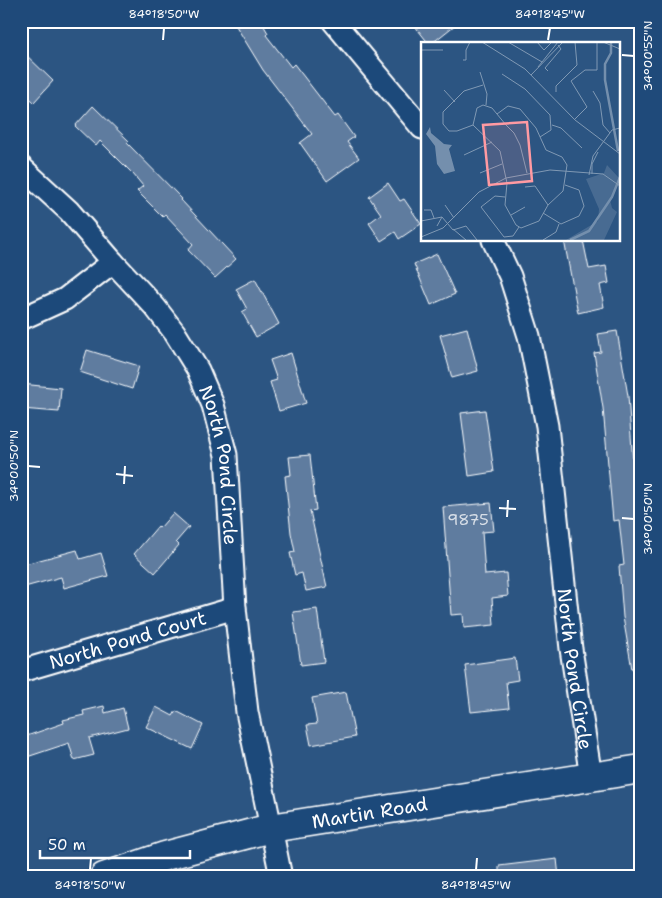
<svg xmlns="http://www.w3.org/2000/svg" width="662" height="898" viewBox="0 0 662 898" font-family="'Shantell Sans',sans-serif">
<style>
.building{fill:#5e7c9f;stroke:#fff}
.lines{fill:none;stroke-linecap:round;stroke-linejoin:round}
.street-casing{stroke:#fff;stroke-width:25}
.secondary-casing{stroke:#fff;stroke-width:31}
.street{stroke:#1f4a7a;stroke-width:21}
.secondary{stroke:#1f4a7a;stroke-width:28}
.ticks{fill:none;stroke:#fff;stroke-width:2}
.labels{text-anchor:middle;stroke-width:4;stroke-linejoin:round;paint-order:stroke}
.number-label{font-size:16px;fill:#d7dee7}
.street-label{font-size:19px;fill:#fff;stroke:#1f4a7a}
.inset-river{fill:none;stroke:#748fad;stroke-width:2.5}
.inset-road{fill:none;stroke:#8099b4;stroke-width:1}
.view{fill:#ff9aa2;fill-opacity:0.15;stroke:#ff9aa2;stroke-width:2.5}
.inset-edge{fill:none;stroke:#fff;stroke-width:2.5}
.neatline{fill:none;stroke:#fff;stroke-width:2}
.ticks-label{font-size:12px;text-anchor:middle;fill:#fff}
</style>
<rect width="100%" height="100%" fill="#2c5582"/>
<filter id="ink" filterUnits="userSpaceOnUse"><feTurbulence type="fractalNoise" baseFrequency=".02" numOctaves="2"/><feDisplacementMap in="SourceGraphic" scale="10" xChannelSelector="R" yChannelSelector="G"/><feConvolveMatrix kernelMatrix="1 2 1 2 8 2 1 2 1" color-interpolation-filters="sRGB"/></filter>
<g filter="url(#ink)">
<path class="building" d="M233,21H261L268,33L266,35L291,67L294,64L335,117L338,115L354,137L347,142L359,158L327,181L300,143L312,134L263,70Z
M411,21H460L431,44H429Z
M21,50L53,81L34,102L21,90Z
M93,106L129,141L127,143L182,199L181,200L236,259L215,278L188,250L193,244L165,214L163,217L137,191L143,186L133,174L100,141L96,146L75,126Z
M388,183L400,201L404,199L421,224L399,239L395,232L381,241L369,223L381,214L369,197Z
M564,240H583L589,269L606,266L609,283L600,285L604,307L578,313Z
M437,254L455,294L431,305L414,264Z
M255,279L279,324L256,337L242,312L247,309L236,289Z
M467,328L478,371L452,378L440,335Z
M617,331L628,396L635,489H637L641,527V668L632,669L623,617L619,566L624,565L619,520L613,521L603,408L594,353L601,352L598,334Z
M87,350L139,366L132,389L80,372Z
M291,353L306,403L279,411L270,382L277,380L270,360Z
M21,384L61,388L59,412L21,409Z
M485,410L494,472L469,476L461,413Z
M310,455L316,510L310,511L327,587L306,591L302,573L295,575L290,553L295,552L291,533L285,476L291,475L289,457Z
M491,503L494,531L482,532L485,575L506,573L508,596L492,598L494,625L464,628L463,614L451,615L443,507Z
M173,513L189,527L176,542L179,545L155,573L134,554L158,526L160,528Z
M77,550L80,559L101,553L108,576L64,588L61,577L21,588V565Z
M317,609L324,662L301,665L293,612Z
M515,658L518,680L506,682L509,708L471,712L465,665Z
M346,692L355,737L311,745L307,725L317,724L312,698Z
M104,706L105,713L123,708L128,728L89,738L94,755L74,760L69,743L21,759V738L64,723L63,720L84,715L83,711Z
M156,707L173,716L176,711L203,725L192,749L146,727Z
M557,859L559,877H499V866Z"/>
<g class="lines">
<g class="street-casing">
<g id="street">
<path d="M333,21L422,128"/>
<path id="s1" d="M21,167L69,211L113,262L155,307L175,333L198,370L213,405L226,455L235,608L247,712L271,828L281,877"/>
<path id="s2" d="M493,240L510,276L529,336L547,426L571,649L591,777"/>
<path d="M21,319L65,299L113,262"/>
<path id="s3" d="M21,671L235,608"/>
</g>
</g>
<g class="secondary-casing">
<g id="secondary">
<path id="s4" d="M104,877L165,856L271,828L641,769"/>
</g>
</g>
<use href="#street" class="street"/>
<use href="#secondary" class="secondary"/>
</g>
</g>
<path class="ticks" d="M163,40L164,28M548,40L550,28M622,55L634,56M28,466L40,467M116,474L133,476M124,484L125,466M499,508L516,509M507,517L508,500M622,518L634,519M90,870L91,858M476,870L477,858"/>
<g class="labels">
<g class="number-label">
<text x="468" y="525">9875</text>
</g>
<g class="street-label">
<text dy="7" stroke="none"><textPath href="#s1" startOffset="369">North Pond Circle</textPath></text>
<text dy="7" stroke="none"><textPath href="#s3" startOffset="111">North Pond Court</textPath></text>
<text dy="7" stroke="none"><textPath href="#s2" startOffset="439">North Pond Circle</textPath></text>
<text dy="7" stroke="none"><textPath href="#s4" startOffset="274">Martin Road</textPath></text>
</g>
</g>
<g transform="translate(421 42)">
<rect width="199" height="199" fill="#2c5582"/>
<path d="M186,123L198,136L189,158L191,166L196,170L183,198H145L177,179L178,167L165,137L183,131Z" fill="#486b92"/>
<path d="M9,85L10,91L23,102L31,103L28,107L34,129L23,132L16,122L14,104L5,92Z" fill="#748fad"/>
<path class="inset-river" d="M190,0V11L184,22V38L197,109M149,198L168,189L191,155L199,135"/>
<path class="inset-road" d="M61,0L104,27L154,78L199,112M87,0L121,20M116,0L123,8L131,0M182,0L199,7M0,8H22M42,18H45V8L49,0M117,25L137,0M127,29L124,26L140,7L137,3M59,30L66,52L65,63M81,32L104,47L129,73L130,88L119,95M110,33L142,0M23,48L34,60M172,49L179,61L182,83L189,91M135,50V44L156,23L154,0M76,72L87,64L99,67L115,86L125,108L141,115L146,123L142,149L127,163L118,179L100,186L95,183L84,163L86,141L79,109L52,83L56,66L62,63L71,66L85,83L93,91L99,103L106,131M154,77L166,65L150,39L164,28H176V0M52,83L36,89H28L22,82V70L43,49L62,43M131,83L140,86L161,106M43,113L71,100M59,131L81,122M171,132V122L177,110M168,133L172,114L191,88L199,86M104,145L114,144L127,163M84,155L74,154L60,165L83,195L92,194L98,185M24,163L33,176M3,168H10L13,176M122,171L140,182L158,174L163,164L158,148L144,143M90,173L104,165M0,179L21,175M16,184L21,175L32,188M32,187L45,198M32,188L45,184L56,198M0,195L22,186L58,150L85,136L129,128L182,132L199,144M122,198L135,190L138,182"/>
<path class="view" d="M106,80L111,139L68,143L62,83Z"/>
<rect width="199" height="199" class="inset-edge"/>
</g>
<rect width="662" height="898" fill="none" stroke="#1f4a7a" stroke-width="55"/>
<path d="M40 850v8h150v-8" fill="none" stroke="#ffffff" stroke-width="2.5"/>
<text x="48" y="850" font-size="15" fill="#ffffff" stroke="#1f4a7a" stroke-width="4" paint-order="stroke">50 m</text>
<rect x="28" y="28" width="606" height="842" class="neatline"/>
<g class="ticks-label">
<text x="164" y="18">84°18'50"W</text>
<text x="550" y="18">84°18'45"W</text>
<text transform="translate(648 56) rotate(-90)" y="4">34°00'55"N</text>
<text transform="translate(14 466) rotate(-90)" y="4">34°00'50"N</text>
<text transform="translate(648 519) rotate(-90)" y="4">34°00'50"N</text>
<text x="90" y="889">84°18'50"W</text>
<text x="476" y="889">84°18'45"W</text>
</g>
</svg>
